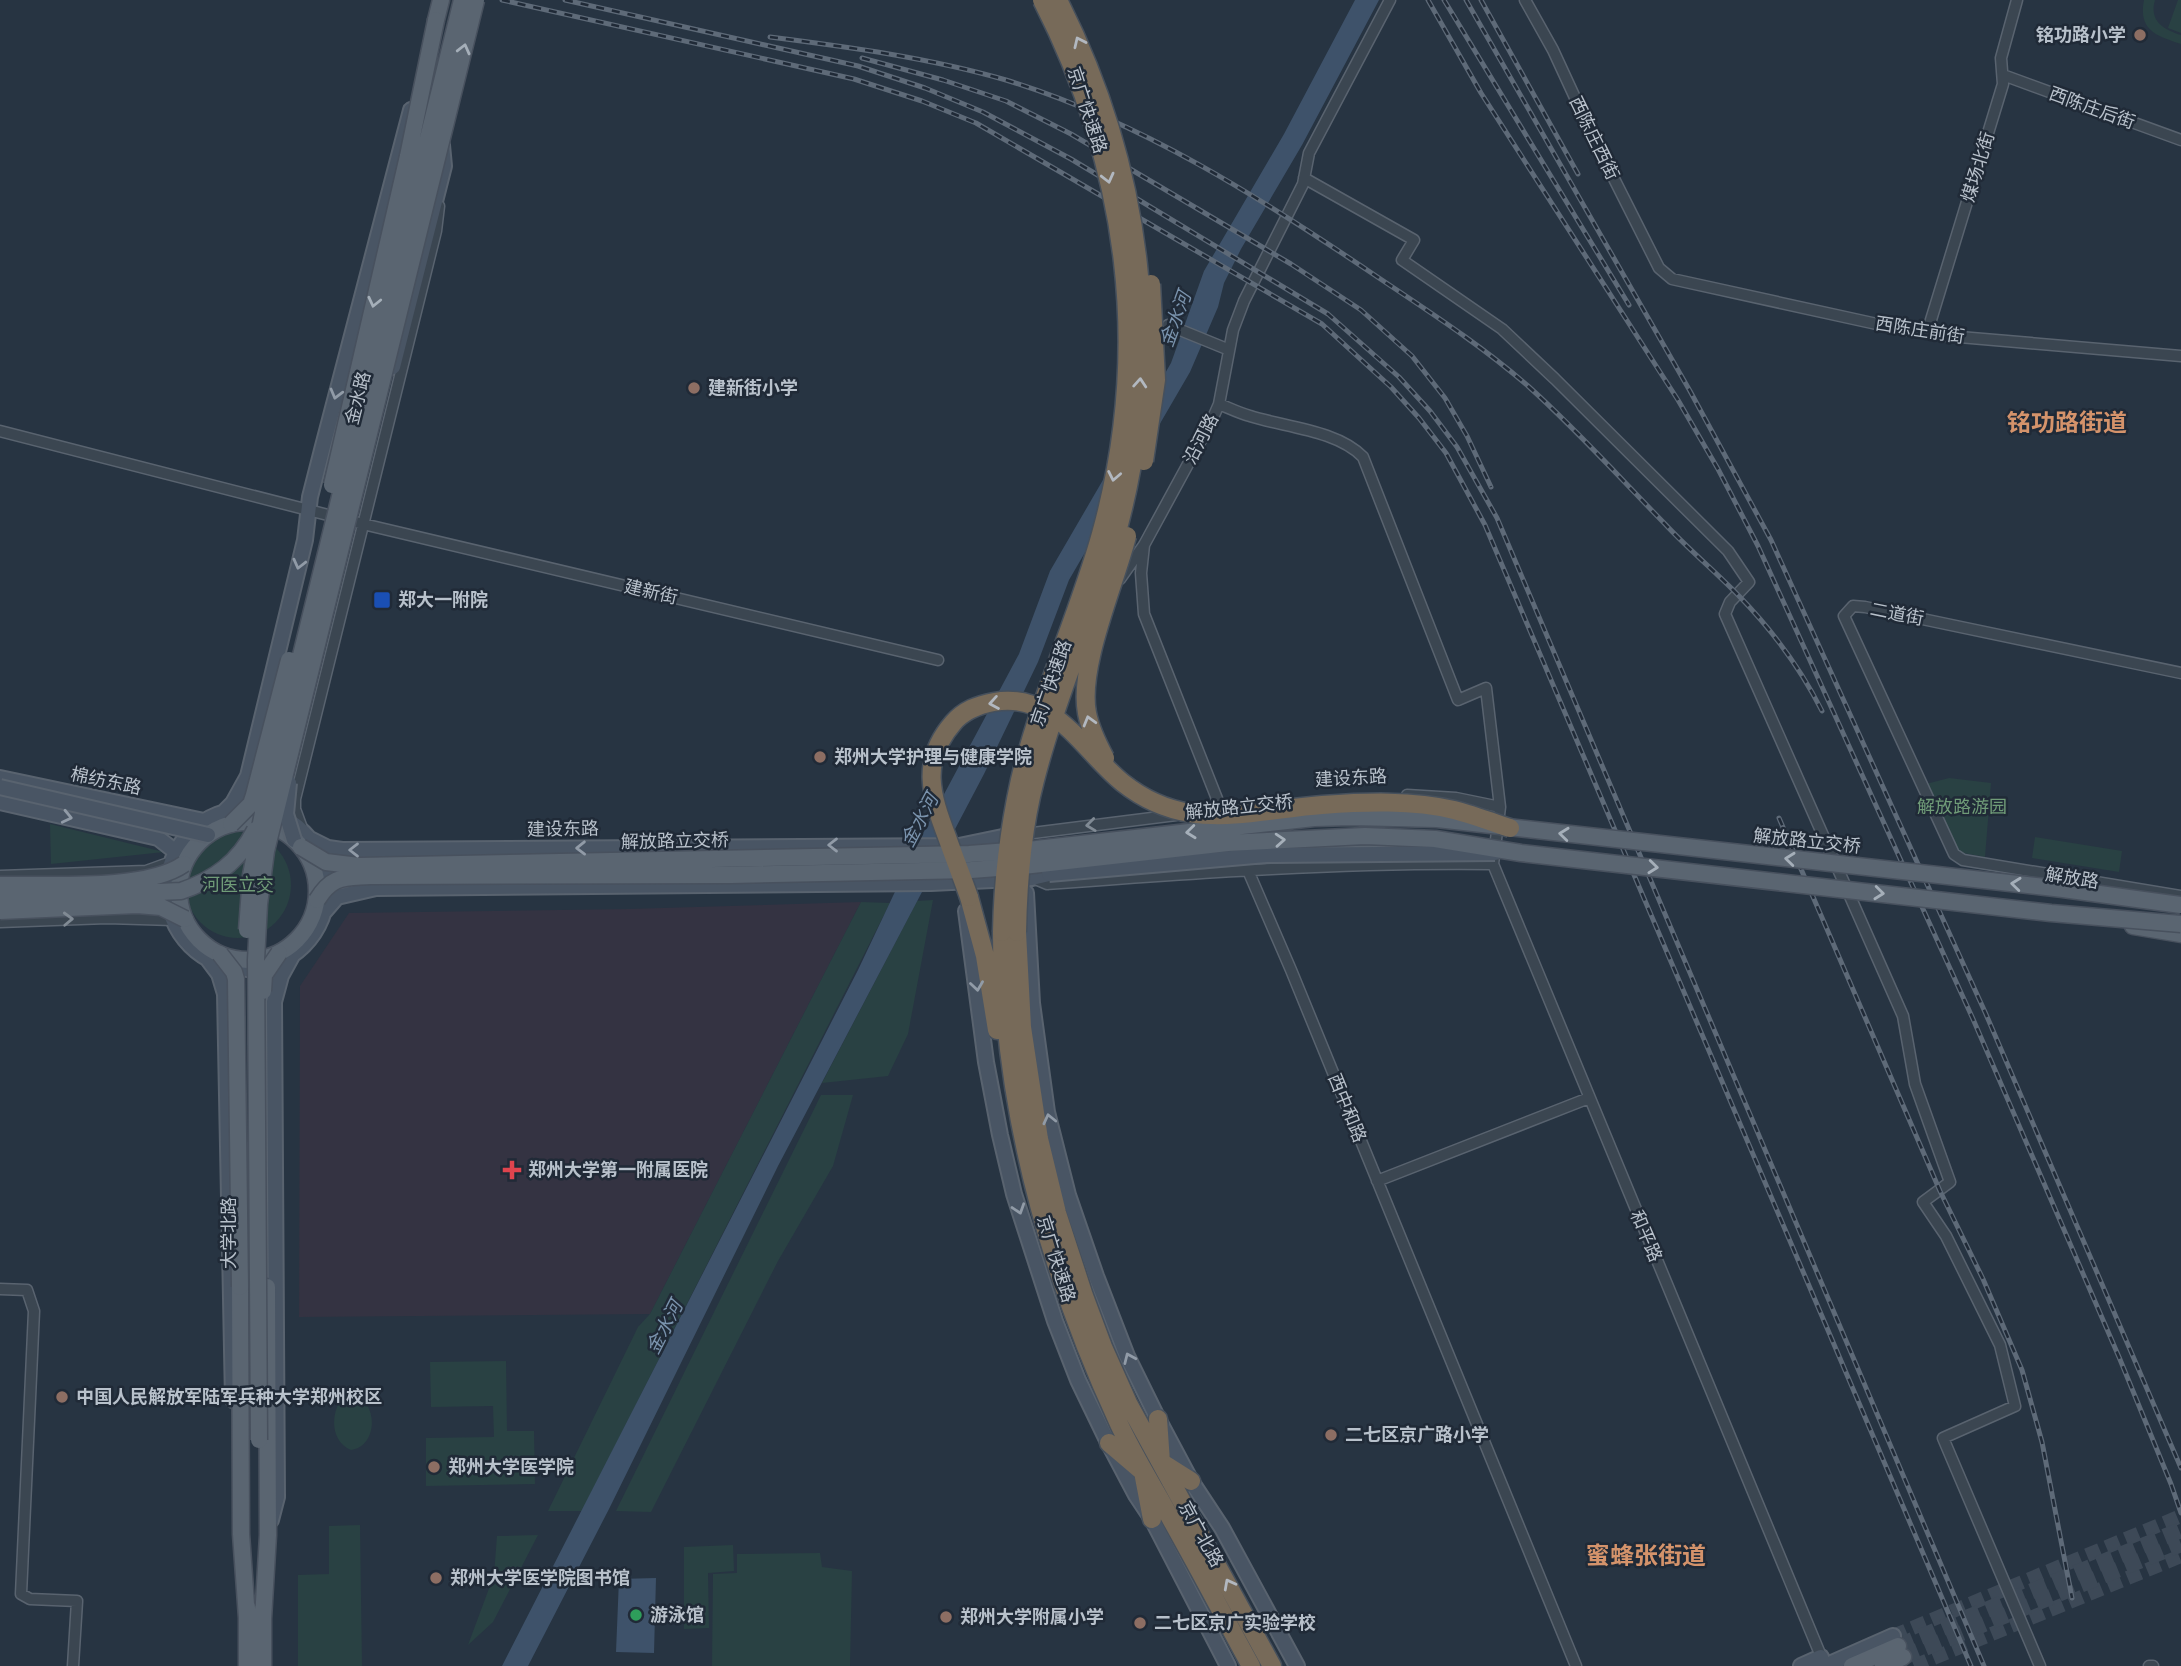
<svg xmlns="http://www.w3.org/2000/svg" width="2181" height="1666" viewBox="0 0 2181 1666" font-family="'Golos Text','Noto Sans SC',sans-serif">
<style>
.medical{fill:#343342}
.green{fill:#294143}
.water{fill:#3e526a}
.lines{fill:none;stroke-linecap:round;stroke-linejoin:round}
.secondary-tunnel{stroke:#3d4957;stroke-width:14;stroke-dasharray:14 7;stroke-linecap:butt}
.primary-tunnel{stroke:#3d4957;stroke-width:16;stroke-dasharray:16 8;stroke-linecap:butt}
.street-casing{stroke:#59636f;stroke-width:13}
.secondary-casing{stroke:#59636f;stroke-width:18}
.primary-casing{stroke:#48515e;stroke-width:19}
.highway-casing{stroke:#46505c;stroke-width:21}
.street{stroke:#3b4651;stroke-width:10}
.secondary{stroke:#495564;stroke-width:14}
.primary{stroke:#5a6571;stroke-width:16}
.highway{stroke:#776a59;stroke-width:18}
.rail-casing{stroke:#5e6a78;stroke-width:5}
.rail{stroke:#202a37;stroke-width:2.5;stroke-dasharray:8;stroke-linecap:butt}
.secondary-bridge-casing{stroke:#59636f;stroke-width:18;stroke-linecap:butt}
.primary-bridge-casing{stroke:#48515e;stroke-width:19;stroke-linecap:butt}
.highway-bridge-casing{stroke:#46505c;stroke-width:21;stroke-linecap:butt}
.secondary-bridge{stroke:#495564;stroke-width:14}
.primary-bridge{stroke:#5a6571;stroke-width:16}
.highway-bridge{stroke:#776a59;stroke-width:18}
.oneway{stroke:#b2b8c0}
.oneway2{stroke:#a5afb9}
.oneway3{stroke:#919ba7}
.oneway4{stroke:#808a94}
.education-dot{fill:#8d6e63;stroke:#202a37;stroke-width:2.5}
.transit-dot{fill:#1a4fb4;stroke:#202a37;stroke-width:2.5}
.health-dot{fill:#e0444e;stroke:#202a37;stroke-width:2.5}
.leisure-dot{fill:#2e9e5b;stroke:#202a37;stroke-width:2.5}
.labels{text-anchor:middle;stroke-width:5;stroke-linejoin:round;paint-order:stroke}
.poi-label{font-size:18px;font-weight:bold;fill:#b8c1cb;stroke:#202a37;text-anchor:start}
.street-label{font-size:18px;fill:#b8c1cb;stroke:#202a37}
.park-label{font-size:18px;fill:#709c78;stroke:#202a37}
.water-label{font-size:19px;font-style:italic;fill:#7a93ad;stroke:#202a37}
.district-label{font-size:24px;font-weight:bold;fill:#d4936b;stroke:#202a37}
</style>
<rect width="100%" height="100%" fill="#273442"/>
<path class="medical" d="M861,902L650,1314L299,1317L300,986L349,913L629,909Z"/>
<path class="green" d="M2144,0H2155C2149,21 2163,29 2181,35V44C2157,36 2138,31 2144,0Z
M2178,0H2181V33L2168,28Z
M1949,778L1991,783L1985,857L1958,852L1926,784Z
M50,824L164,852L51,864Z
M185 885a53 53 0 1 1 106 0a53 53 0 1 1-106 0Z
M2035,837L2122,851L2119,872L2032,858Z
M933,900L908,1034L888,1076L822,1083L917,901Z
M861,902L890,903L582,1511H548L638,1327L650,1314Z
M821,1095H853L833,1166L778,1261L651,1512L616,1511Z
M506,1361L507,1431H534L535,1484L426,1486V1438L494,1437L493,1406L431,1407L430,1362Z
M353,1395C379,1401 378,1447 351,1450C332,1442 330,1418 340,1401Z
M360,1525L362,1666H298V1575L329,1574V1526Z
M538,1535L493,1622L468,1645L494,1575L497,1536Z
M733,1545L734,1571L708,1573L709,1628L684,1629V1547Z
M820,1553L822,1567L852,1571L850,1666H712L713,1574L737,1573V1554Z"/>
<path class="water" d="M1355,0H1379L1302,145L1241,249L1224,283L1218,307L1190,372L1069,580L1038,662L984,774L778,1166L609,1509L528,1666H502L858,970L919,841L1019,654L1050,571L1171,363L1204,271L1284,134Z
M656,1578L654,1653L616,1652L619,1579Z"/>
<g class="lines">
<path class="secondary-tunnel" d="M1893,1636L2181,1516
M1914,1666L2181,1556"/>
<path class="primary-tunnel" d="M1898,1646L2181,1530
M1903,1657L2181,1544"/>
<g class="street-casing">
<path id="street" d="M1525,0L1553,50L1595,141L1659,268L1672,279L1895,328L1948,336L2181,356
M2003,75L2181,140
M1304,178L1414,240L1402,260L1502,329L1555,379L1728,551L1749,582L1730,602L1725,614L1903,1016L1915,1084L1950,1182L1923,1202L1946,1236L2000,1345L2015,1406L1943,1438L2040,1666
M1168,325L1227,349
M1927,333L2003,84L2001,58L2017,0
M1219,404C1229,408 1239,413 1250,416C1284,427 1337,430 1363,457L1458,700L1486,688L1500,807L1493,864L1823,1661
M0,431L363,524L938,660
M1144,545L1141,573L1144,614L1225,819
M1120,579L1144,545L1212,420L1219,404L1233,330L1244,301L1303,184L1309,153L1390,0
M2181,673L1865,607L1853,606L1844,616L1954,854L1963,860L2181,896
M1407,795L1456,798L1500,807
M303,831L295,809V799L436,231L439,206
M1033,833L1176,815
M1240,852L1291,970L1576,1666
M0,876L146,871L171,862
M1033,878L1047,884C1196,873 1344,862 1493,864
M0,922L107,918L173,920
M1377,1181L1589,1098
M0,1289L27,1290L34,1311L21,1594L30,1599L77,1601L73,1666
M2149,1666H2153"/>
</g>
<g class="secondary-casing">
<path id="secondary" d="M393,367L444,166L442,145
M0,778L204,821
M0,802L158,838L176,852
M167 889a80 80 0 1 1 160 0a80 80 0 1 1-160 0Z
M224,812L233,803L248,776L305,540L310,497L322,450L411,110
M310,839L328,848L342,850L959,846L1017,834
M1026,893L1032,1003L1047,1112L1068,1195L1096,1276L1127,1356L1158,1419L1191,1481L1222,1528L1297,1666
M966,911L986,1062L1000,1135L1014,1194L1055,1321L1078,1380L1107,1440L1136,1495L1152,1519L1228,1666
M324,912L337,897L376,888L931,883L1032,878L1049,874
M207,958L219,974L225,994L233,1400
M271,1520L277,1497L274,1002L281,976L292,956
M1801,1666L1821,1657
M1825,1666L1893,1636"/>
</g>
<g class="primary-casing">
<path id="primary" d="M436,20L441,0
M179 891a69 69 0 1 1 138 0a69 69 0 1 1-138 0Z
M2133,926L2181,934
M240,1287L241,1534L247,1618
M263,1609V1666
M263,1619L268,1535L267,1287
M247,1666V1607
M1852,1666L1898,1646
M1883,1666L1903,1657"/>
</g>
<g class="highway-casing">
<path id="highway" d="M969,897L985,956L997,1030
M1002,932C1002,1102 1048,1270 1119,1424C1133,1454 1151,1483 1167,1512C1196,1563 1223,1615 1251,1666
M1017,932L1022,1027L1039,1139L1057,1213L1084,1296L1103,1347L1128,1403L1272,1666
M1158,1419L1161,1462L1191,1481
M1109,1443L1143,1472L1152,1519"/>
</g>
<use href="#street" class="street"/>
<use href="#secondary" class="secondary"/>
<use href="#primary" class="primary"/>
<use href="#highway" class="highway"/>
<g class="rail-casing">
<path id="rail" d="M502,0L854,79L922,101L976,123L1322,324L1391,387L1419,418L1446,453L1485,525L1971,1666
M565,0L858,66L925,88L983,112L1071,159L1328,314L1399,377L1430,411L1457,447L1497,518L1984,1666
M1428,0L1481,93L1678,400L1718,469L1758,546L1973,1019L2119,1357L2171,1484L2181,1513
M1444,0L1629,305
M1466,0L1690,391L1771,540L1985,1012L2181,1468
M1481,0L1578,174
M770,37C849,47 930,58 1006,80C1140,121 1261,198 1376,276C1428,311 1481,345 1528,386C1576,429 1620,478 1665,524C1688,549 1715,571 1739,596C1772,630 1801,669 1822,711
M862,58L943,80L1006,101L1071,134L1291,264L1361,310L1412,356L1445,398L1467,436L1491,487
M1779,818L1940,1191L1983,1279L2022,1370L2042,1442L2072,1598"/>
</g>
<use href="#rail" class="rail"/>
<g class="secondary-bridge-casing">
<path id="secondary-bridge" d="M289,783L286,814L294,840
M0,787L208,835
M1049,874L1266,855L1495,853"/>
</g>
<g class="primary-bridge-casing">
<path id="primary-bridge" d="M332,485L408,156L436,20
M231,824L251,804L254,795L289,660
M301,847L326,862L359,866L969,854L1036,849L1314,818L1351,817L1437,819L2063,889L2181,905
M0,885C48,884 146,891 184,864
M0,899L181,891C214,880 239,862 255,830
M317,900C332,875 344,878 370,876L731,875L971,870L1023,866L1228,843L1365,836L1435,839L1521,853L2051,913L2181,924
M0,911L137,905L161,907L185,919
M247,930L251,875L265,802L462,0
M220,954L234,972L236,979L240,1287
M263,991L264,975L279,953
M259,1440L256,960L259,904L266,851L476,0"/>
</g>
<g class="highway-bridge-casing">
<path id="highway-bridge" d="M1144,461L1156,380L1151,284
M1105,758C1097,743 1090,729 1087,713C1078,666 1115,584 1127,536
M969,897C962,877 954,857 947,837C931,795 920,761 953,723C964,710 978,705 994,702C1054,691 1083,751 1123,783C1142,798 1165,809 1190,813C1233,820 1279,808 1322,805C1364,802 1413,800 1454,810C1473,815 1492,822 1510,828
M1002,932C1003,881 1009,830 1020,780C1040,696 1078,617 1101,534C1152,349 1128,169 1042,0
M1017,932C1018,881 1022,829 1035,780C1056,698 1091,620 1115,539C1167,357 1143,167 1058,0"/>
</g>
<use href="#secondary-bridge" class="secondary-bridge"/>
<use href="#primary-bridge" class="primary-bridge"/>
<use href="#highway-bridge" class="highway-bridge"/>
</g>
<defs><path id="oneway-chevron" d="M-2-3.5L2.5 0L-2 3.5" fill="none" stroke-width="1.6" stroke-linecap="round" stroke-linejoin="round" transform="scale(1.75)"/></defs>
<g class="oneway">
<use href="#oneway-chevron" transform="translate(1079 42) rotate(-115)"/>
<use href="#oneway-chevron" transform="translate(1108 178) rotate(76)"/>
<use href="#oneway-chevron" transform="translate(1140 383) rotate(-86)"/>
<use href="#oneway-chevron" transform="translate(1114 476) rotate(101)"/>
<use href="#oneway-chevron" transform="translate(994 703) rotate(170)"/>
<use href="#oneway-chevron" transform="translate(1089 721) rotate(-106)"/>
<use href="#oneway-chevron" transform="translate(1229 1584) rotate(-118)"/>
</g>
<g class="oneway2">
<use href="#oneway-chevron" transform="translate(464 49) rotate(-76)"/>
<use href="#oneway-chevron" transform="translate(374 302) rotate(103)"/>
<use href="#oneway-chevron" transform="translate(1191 832) rotate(174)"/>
<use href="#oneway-chevron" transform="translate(1564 834) rotate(-174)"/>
<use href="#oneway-chevron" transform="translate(1280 840) rotate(-4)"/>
<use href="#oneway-chevron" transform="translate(1790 859) rotate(-174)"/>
<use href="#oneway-chevron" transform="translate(1653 867) rotate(6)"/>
<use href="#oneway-chevron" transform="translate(2016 884) rotate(-174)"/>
<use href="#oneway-chevron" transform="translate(1879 893) rotate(6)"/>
</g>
<g class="oneway3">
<use href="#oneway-chevron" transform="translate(336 394) rotate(105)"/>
<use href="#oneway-chevron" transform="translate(299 564) rotate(104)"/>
<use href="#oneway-chevron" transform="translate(67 817) rotate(13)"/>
<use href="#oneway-chevron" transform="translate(833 845) rotate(-180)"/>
<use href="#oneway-chevron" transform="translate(581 848) rotate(179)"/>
<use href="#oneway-chevron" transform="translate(354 850) rotate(180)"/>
<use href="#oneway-chevron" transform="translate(977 986) rotate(82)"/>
<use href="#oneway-chevron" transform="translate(1049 1119) rotate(-103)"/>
<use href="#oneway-chevron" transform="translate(1019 1209) rotate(72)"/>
<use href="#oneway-chevron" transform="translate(1129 1358) rotate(-114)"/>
</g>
<g class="oneway4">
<use href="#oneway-chevron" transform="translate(1091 825) rotate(173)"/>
<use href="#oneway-chevron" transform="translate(68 919) rotate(-2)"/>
</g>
<g class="education-dot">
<circle cx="2140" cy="35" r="7"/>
<circle cx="694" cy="388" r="7"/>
<circle cx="820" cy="757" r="7"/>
<circle cx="62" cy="1397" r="7"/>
<circle cx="1331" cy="1435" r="7"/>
<circle cx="434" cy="1467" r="7"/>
<circle cx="436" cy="1578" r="7"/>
<circle cx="946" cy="1617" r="7"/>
<circle cx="1140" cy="1623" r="7"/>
</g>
<rect class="transit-dot" x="373" y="591" width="18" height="18" rx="3.5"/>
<path class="health-dot" d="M508.5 1159.5h7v7h7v7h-7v7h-7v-7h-7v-7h7z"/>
<circle class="leisure-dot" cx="636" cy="1615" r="7"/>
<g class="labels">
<g class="poi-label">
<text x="2126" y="41" text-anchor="end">铭功路小学</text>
<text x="708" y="394">建新街小学</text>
<text x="398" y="606">郑大一附院</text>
<text x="834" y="763">郑州大学护理与健康学院</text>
<text x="528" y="1176">郑州大学第一附属医院</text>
<text x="76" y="1403">中国人民解放军陆军兵种大学郑州校区</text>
<text x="1345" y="1441">二七区京广路小学</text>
<text x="448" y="1473">郑州大学医学院</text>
<text x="450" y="1584">郑州大学医学院图书馆</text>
<text x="650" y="1621">游泳馆</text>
<text x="960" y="1623">郑州大学附属小学</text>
<text x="1154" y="1629">二七区京广实验学校</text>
</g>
<g class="street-label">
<text transform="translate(2092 108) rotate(20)" y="6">西陈庄后街</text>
<text transform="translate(1087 110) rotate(72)" y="6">京广快速路</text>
<text transform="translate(1594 138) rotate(64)" y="6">西陈庄西街</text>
<text transform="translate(1978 167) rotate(-73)" y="6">煤场北街</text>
<text transform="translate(1920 330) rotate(9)" y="6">西陈庄前街</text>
<text transform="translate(358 398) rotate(-76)" y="6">金水路</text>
<text transform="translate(1201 439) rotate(-63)" y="6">沿河路</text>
<text transform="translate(651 592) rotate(13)" y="6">建新街</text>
<text transform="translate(1897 614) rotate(11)" y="6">二道街</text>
<text transform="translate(1051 683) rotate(-71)" y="6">京广快速路</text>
<text transform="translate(1351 778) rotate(-3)" y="6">建设东路</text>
<text transform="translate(106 781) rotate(12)" y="6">棉纺东路</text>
<text transform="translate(1239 807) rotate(-6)" y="6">解放路立交桥</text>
<text transform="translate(563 829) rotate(-1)" y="6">建设东路</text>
<text transform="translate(675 841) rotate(-1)" y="6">解放路立交桥</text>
<text transform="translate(1807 841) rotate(6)" y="6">解放路立交桥</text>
<text transform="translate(2072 878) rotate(9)" y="6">解放路</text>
<text transform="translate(1347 1108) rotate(68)" y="6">西中和路</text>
<text transform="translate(229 1233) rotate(-90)" y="6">大学北路</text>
<text transform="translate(1646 1236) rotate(67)" y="6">和平路</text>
<text transform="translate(1056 1259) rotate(73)" y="6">京广快速路</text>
<text transform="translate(1201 1534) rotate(61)" y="6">京广北路</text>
</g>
<g class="park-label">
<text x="1962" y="813">解放路游园</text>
<text x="238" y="891">河医立交</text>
</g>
<g class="water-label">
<text transform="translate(1175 319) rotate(-70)" y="7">金水河</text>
<text transform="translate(919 820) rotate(-62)" y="7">金水河</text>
<text transform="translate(664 1327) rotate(-63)" y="7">金水河</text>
</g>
<g class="district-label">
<text x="2067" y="431">铭功路街道</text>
<text x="1646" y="1564">蜜蜂张街道</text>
</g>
</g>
</svg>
